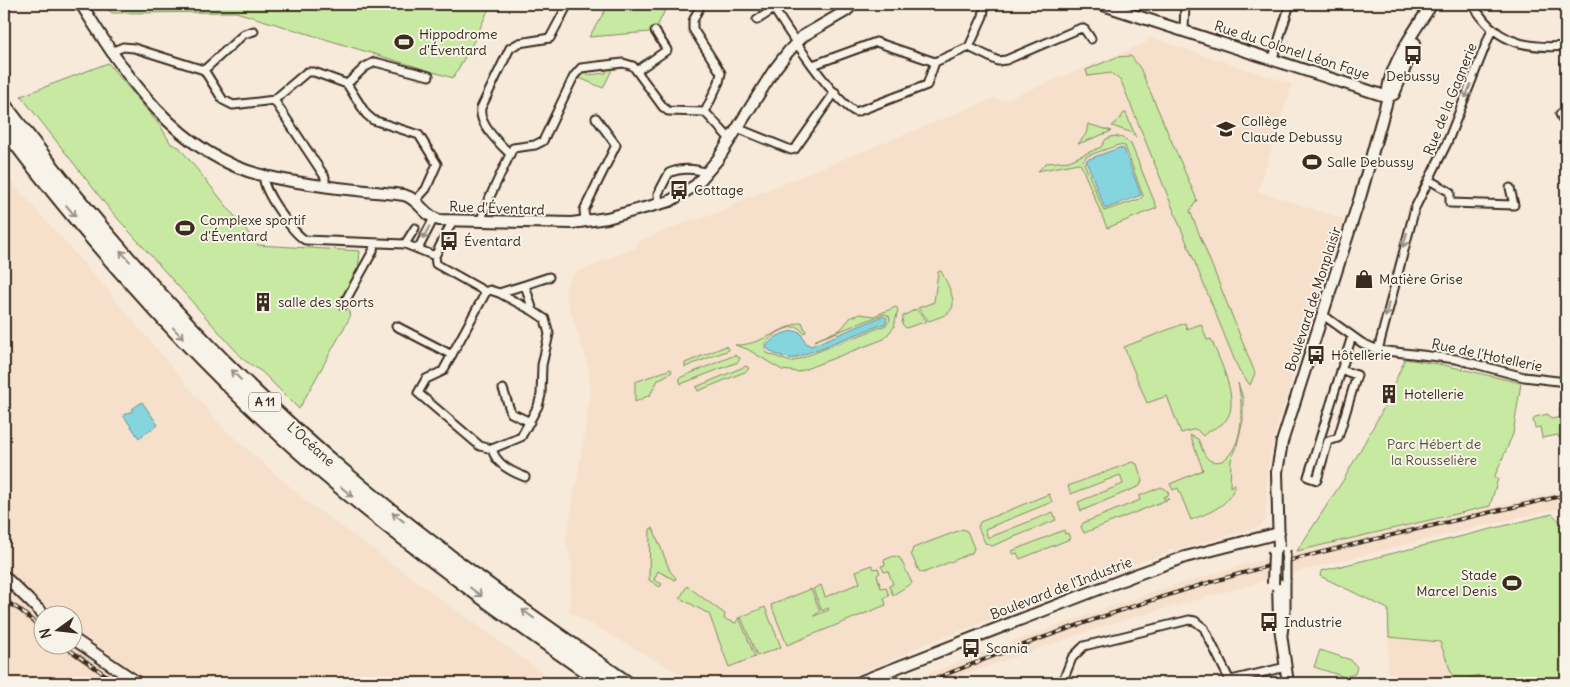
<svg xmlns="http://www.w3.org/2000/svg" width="1570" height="687" viewBox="0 0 1570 687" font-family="Delius,sans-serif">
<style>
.built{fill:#f6e0cb;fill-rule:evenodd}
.green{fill:#c7e9a2;stroke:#818a60;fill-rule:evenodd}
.water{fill:#84d5de;stroke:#679191}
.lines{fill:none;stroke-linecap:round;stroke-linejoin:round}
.street-casing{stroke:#3b2a1e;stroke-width:11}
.secondary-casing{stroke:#3b2a1e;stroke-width:14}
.highway-casing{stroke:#3b2a1e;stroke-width:18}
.street{stroke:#f7f3e8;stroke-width:7}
.secondary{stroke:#f7f3e8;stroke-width:10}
.highway{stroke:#f7f3e8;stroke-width:14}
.rail-casing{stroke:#3b2a1e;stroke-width:4}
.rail{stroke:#f7f3e8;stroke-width:2;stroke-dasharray:5.5;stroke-linecap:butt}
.street-bridge-casing{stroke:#3b2a1e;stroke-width:11;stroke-linecap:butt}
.secondary-bridge-casing{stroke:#3b2a1e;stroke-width:14;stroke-linecap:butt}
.street-bridge{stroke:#f7f3e8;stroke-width:7}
.secondary-bridge{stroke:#f7f3e8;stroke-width:10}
.oneway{stroke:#998e83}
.labels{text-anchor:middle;stroke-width:4;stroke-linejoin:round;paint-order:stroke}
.shield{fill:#f7f3e8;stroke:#73665b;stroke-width:1}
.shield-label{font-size:12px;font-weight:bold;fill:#3b2a1e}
.poi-label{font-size:14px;fill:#3b2a1e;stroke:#f7f3e8;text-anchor:start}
.street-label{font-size:14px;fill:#3b2a1e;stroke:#f7f3e8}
.park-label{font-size:14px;fill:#575038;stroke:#f7f3e8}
</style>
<rect width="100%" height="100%" fill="#f7eadb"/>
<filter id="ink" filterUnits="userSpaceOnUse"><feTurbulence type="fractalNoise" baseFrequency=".02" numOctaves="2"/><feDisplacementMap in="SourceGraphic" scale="10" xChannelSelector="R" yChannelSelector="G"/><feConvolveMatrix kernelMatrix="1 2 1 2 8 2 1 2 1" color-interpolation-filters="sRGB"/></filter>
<g filter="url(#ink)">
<path class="built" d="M1149,37L1292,84L1258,191L1343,219L1275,432L1267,473L1266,520L1260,527L1173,551L1172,549L1167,551L1168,553L1115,571L909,651V653L834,683H696L569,612L572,567L566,541L587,418L590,383L588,366L565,294L566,286L572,276L577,272L637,247L636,242L694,219L698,220L732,207L734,203L995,98L1002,101L1146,43Z
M4,173L104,286L223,428L310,504L557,683H4ZM42,614H72V644H42Z
M1566,490V506L1291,573V553Z
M1268,558V580L1110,624L954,678L945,683H905L997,647L1155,591Z
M1389,637L1440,642L1455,683L1478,675L1481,683H1387Z"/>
<path class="green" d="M102,4H491L475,39L453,78L236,12L112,13Z
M609,4H668L656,29L650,32L589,37Z
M1131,56L1140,68L1197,200L1190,211L1255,373L1250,385L1239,371L1121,81L1111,73L1088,76L1086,70L1117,57Z
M108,63L161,127L171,144L179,147L258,245L360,251L358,271L347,303L350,317L299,409L262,372L244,360L111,211L21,96Z
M606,68H613L603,88L577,77L587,70L588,75L606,73Z
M1124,113H1126L1136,138L1130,132L1112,126L1120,119Z
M1088,124L1112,131L1078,144L1086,134Z
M1114,136L1123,138L1131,144L1157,208L1107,228L1081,165L1078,163L1038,171L1046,163L1069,161L1101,147L1106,139ZM1118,145L1125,146L1143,196L1140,199L1104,211L1083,160L1087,156Z
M941,271C945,279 958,301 951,310C947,316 936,318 929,321L918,308L934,302L938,272Z
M896,307L898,309L894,327L884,339L798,372L782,370L747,349L735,345C759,346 779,328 802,322L806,332L804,333L798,327C786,326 767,336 764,348L767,353L791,362L886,325L890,320L889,316L884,314L814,341L841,329L851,317L860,314L874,316Z
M916,309L927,321L906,328L902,324L903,316Z
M1185,323L1187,329L1201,324L1207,340L1211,339C1219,359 1241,401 1226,420C1220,428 1210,428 1203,436L1196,429L1181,433L1167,396L1147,403L1124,347Z
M726,346L729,350L685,367V363Z
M735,355L740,358L738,362L681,384L679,378Z
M1405,359L1444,365L1521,383L1513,434L1494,478L1498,479L1490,506L1297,551L1344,479L1381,413Z
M746,366L749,368L747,371L698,391L696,387Z
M671,369L672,372L658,380L650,395L635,402V382Z
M1238,383L1243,398V420L1236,449L1231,460L1230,487L1235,483C1231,506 1210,512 1191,520L1178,488L1173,490L1170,484L1203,470L1190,435L1198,439C1204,451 1204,465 1222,461C1245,447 1243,406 1238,383Z
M1566,406V449L1565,450L1562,438H1559L1558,435L1542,438L1540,427L1535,428L1533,420L1535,417L1548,414L1552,419L1560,417L1559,408Z
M1132,462L1137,464L1142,480L1140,486L1081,511L1078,502L1123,484L1120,475L1071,494L1068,486Z
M1161,487L1167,490L1169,495L1163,497L1164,499H1169L1084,533L1081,527L1083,523L1140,500L1139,496Z
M1049,494L1052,502L985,529L988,538L1053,512L1056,520L992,546L985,543L978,527L980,522Z
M1552,514L1566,527V625L1560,631L1566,636V683H1481L1478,675L1455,683L1440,642L1389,637L1388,609L1320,576L1321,571Z
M653,528L670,571L676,578L675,580L658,571L654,580L662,584L660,587L649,580L650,529Z
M963,529L967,531L974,548L972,553L923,573L919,571L911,554L913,548Z
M1064,530L1065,534L1068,533L1070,539L1020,559L1017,553L1013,554L1012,551Z
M894,556L900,558L912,583L893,595L889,586L893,584L888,571L884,572L881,566L885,565L884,560Z
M872,565L874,569L878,568L880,573L877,575L881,588L886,587L889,596L884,598L886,605L787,645L771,605L811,589L820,611L814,616L829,610L828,608L822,611L813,589L821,585L825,597L860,583L856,571Z
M687,586L725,614L724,619L736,623L739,617L755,657L729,667L709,614L680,598Z
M765,607L781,647L757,656L741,617Z
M1320,650L1351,660L1357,667L1355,674L1345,677L1314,667Z"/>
<path class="water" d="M1119,148L1124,149L1141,195L1105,209L1086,160Z
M883,316L887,318L886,323L792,359L775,354L766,348C769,338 790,328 800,332L806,343L811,346Z
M142,402L158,425L139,438L123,415L133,411L132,409Z"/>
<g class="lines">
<g class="street-casing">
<path id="street" d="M701,4L693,21V29L721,73L719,82L705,112L730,139
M1472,4C1478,12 1484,22 1492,28C1511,46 1542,48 1566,46
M757,20L774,9C788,31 835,103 856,112L927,85L935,62L969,47
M1184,30L1185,4
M969,47L998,61L1006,60L1081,28L1085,30L1091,39
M969,47L983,16L985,4
M111,52L123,47L134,48L204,70L223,100L233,105L274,100L307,72H314L347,84L366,114L373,120L419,135L437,164L426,189L415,201
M1273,58L1290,4
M813,65L876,42L935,62
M204,70L244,34L254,31
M638,70L667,50L655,31
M347,84L365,67L375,62L429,76
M274,100L325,177V186
M1566,110L1560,114L1566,126
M737,128L791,150L795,149L835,92
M510,154C499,143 478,124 481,108L510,48L519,43L550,38L568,4
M264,176C261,189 293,233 305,240L405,244L415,228
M1429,180L1450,192V203L1514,205L1510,188
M659,205L658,194L669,173C680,168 695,168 706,173
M453,220L435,256L436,264L486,292
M481,221L485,207L513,148L535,145L543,141L574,76L581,68L623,63L633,66L663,107L668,111L705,112
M585,221L584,210L616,145L596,118
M405,244L435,256
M418,249L434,218
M525,285L549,277
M486,292L443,371L426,379L418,393L480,446L492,449C496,464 510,471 525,477
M486,292L490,290L499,293L525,285L533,311L545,319L549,334L542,365L541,395L538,406L521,437L492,449
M499,293L533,311
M343,305L373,251L374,243
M1323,315L1362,343L1378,350L1456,359L1524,377L1566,382
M396,326L452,355
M1378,350L1415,208L1447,143L1492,29
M1341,370L1357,375L1338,438L1328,441L1317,480L1308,477L1352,336
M503,389L511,413L530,422
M1283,634L1286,611V580
M1231,680L1286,667
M1062,683L1072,658L1084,646L1189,620L1195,621L1204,628L1231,683"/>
</g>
<g class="secondary-casing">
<path id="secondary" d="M81,4C126,76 176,155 265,176C310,186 358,190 404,195C419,199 424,216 439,220L572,223L607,218L670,201L696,185L718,159L774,70L788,52L803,36L846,11L853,4
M1100,4L1388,97
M1388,97L1394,94L1415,43
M1279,551L1277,472L1282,442L1361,194L1388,97C1385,71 1418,25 1432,4
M4,576L43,614
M1278,583L1279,620L1288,683
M72,638L138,683
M857,683L1135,575L1185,557L1279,533"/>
</g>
<g class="highway-casing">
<path id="highway" d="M4,106C105,240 218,368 348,476C436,551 531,617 626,683
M4,127C98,252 205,370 323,472C412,548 508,617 604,683"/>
</g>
<use href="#street" class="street"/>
<use href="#secondary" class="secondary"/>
<use href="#highway" class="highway"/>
<g class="rail-casing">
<path id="rail" d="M4,600L20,610L42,629
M61,644L117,683
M924,683C1027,642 1132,604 1239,574C1347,544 1457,520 1566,495"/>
</g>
<use href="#rail" class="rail"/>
<g class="street-bridge-casing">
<path id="street-bridge" d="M1286,550V580"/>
</g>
<g class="secondary-bridge-casing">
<path id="secondary-bridge" d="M1273,584L1274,552"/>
</g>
<use href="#street-bridge" class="street-bridge"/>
<use href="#secondary-bridge" class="secondary-bridge"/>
</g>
<defs><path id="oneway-shaft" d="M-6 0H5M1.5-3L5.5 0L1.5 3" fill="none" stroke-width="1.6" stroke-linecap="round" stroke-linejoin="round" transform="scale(1.25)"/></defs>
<g class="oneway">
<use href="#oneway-shaft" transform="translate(1468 91) rotate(111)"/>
<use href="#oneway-shaft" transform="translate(71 211) rotate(50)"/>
<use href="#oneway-shaft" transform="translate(426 233) rotate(117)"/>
<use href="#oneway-shaft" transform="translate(1405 240) rotate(105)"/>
<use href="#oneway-shaft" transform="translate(125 256) rotate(-131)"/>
<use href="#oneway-shaft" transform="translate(1387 310) rotate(104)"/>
<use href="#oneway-shaft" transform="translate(178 333) rotate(47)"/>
<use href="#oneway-shaft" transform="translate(236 375) rotate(-136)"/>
<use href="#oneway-shaft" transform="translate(347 492) rotate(40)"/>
<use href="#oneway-shaft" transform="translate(398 517) rotate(-142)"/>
<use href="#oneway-shaft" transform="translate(476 592) rotate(37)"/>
<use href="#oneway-shaft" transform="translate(528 614) rotate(-144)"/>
</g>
</g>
<defs>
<g id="stadium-bare" transform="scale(1.5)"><path d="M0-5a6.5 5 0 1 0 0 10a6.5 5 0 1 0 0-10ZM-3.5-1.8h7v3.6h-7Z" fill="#3b2a1e" stroke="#f7f3e8" stroke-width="2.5" paint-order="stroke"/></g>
<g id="bus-bare" transform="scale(1.5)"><path d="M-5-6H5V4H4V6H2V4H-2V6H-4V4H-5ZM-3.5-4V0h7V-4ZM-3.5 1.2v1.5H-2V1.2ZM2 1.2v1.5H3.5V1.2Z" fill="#3b2a1e" stroke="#f7f3e8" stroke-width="2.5" paint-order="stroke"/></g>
<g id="school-bare" transform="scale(1.5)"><path d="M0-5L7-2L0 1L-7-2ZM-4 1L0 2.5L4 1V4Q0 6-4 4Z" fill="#3b2a1e" stroke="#f7f3e8" stroke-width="2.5" paint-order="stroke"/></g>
<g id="shop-bare" transform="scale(1.5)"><path d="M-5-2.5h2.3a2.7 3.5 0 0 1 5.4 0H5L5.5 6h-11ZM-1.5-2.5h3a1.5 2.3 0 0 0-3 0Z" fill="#3b2a1e" stroke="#f7f3e8" stroke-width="2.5" paint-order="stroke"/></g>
<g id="building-bare" transform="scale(1.5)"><path d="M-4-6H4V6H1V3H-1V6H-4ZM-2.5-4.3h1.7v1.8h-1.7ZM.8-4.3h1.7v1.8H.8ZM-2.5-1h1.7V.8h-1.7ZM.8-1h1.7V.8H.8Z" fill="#3b2a1e" stroke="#f7f3e8" stroke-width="2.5" paint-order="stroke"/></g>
</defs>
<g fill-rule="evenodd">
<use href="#stadium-bare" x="404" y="42"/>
<use href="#bus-bare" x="1413" y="55"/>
<use href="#school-bare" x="1226" y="129"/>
<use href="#stadium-bare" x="1312" y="162"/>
<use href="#bus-bare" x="679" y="190"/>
<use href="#stadium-bare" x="185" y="228"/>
<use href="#bus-bare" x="449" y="241"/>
<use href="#shop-bare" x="1364" y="279"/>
<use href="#building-bare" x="263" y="302"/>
<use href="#bus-bare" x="1316" y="355"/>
<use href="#building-bare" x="1389" y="394"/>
<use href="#stadium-bare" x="1512" y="583"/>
<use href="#bus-bare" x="1269" y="622"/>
<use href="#bus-bare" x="971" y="648"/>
</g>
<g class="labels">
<rect class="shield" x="249" y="392.5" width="32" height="19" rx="4"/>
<g class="shield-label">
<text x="265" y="406">A 11</text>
</g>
<g class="poi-label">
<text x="419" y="39">Hippodrome<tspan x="419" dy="16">d'Éventard</tspan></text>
<text x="1413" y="81" text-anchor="middle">Debussy</text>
<text x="1241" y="126">Collège<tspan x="1241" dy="16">Claude Debussy</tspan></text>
<text x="1327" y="167">Salle Debussy</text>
<text x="694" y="195">Cottage</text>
<text x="200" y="225">Complexe sportif<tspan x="200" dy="16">d'Éventard</tspan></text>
<text x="464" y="246">Éventard</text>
<text x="1379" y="284">Matière Grise</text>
<text x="278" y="307">salle des sports</text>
<text x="1331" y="360">Hôtellerie</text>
<text x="1404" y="399">Hotellerie</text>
<text x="1497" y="580" text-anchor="end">Stade<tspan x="1497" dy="16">Marcel Denis</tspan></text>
<text x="1284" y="627">Industrie</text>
<text x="986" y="653">Scania</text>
</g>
<g class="street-label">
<text transform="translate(1292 50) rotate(18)" y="5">Rue du Colonel Léon Faye</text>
<text transform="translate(1450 99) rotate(-68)" y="5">Rue de la Gagnerie</text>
<text transform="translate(497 208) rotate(2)" y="5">Rue d'Éventard</text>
<text transform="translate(1313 299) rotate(-72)" y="5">Boulevard de Monplaisir</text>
<text transform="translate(1487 355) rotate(12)" y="5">Rue de l'Hotellerie</text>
<text transform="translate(311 444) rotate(42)" y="5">L’Océane</text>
<text transform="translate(1061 588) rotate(-21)" y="5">Boulevard de l'Industrie</text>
</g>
<g class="park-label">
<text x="1434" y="449">Parc Hébert de<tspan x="1434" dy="16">la Rousselière</tspan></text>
</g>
</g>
<rect width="1570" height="687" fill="none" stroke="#f7f3e8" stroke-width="20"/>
<rect x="10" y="10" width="1550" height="667" fill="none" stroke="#3b2a1e" stroke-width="2" filter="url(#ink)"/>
<g transform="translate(58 630) rotate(255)"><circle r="24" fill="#f7f3e8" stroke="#aca397"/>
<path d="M0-4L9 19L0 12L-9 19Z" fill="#3b2a1e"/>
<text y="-8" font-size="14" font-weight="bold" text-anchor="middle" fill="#3b2a1e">N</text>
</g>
</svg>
